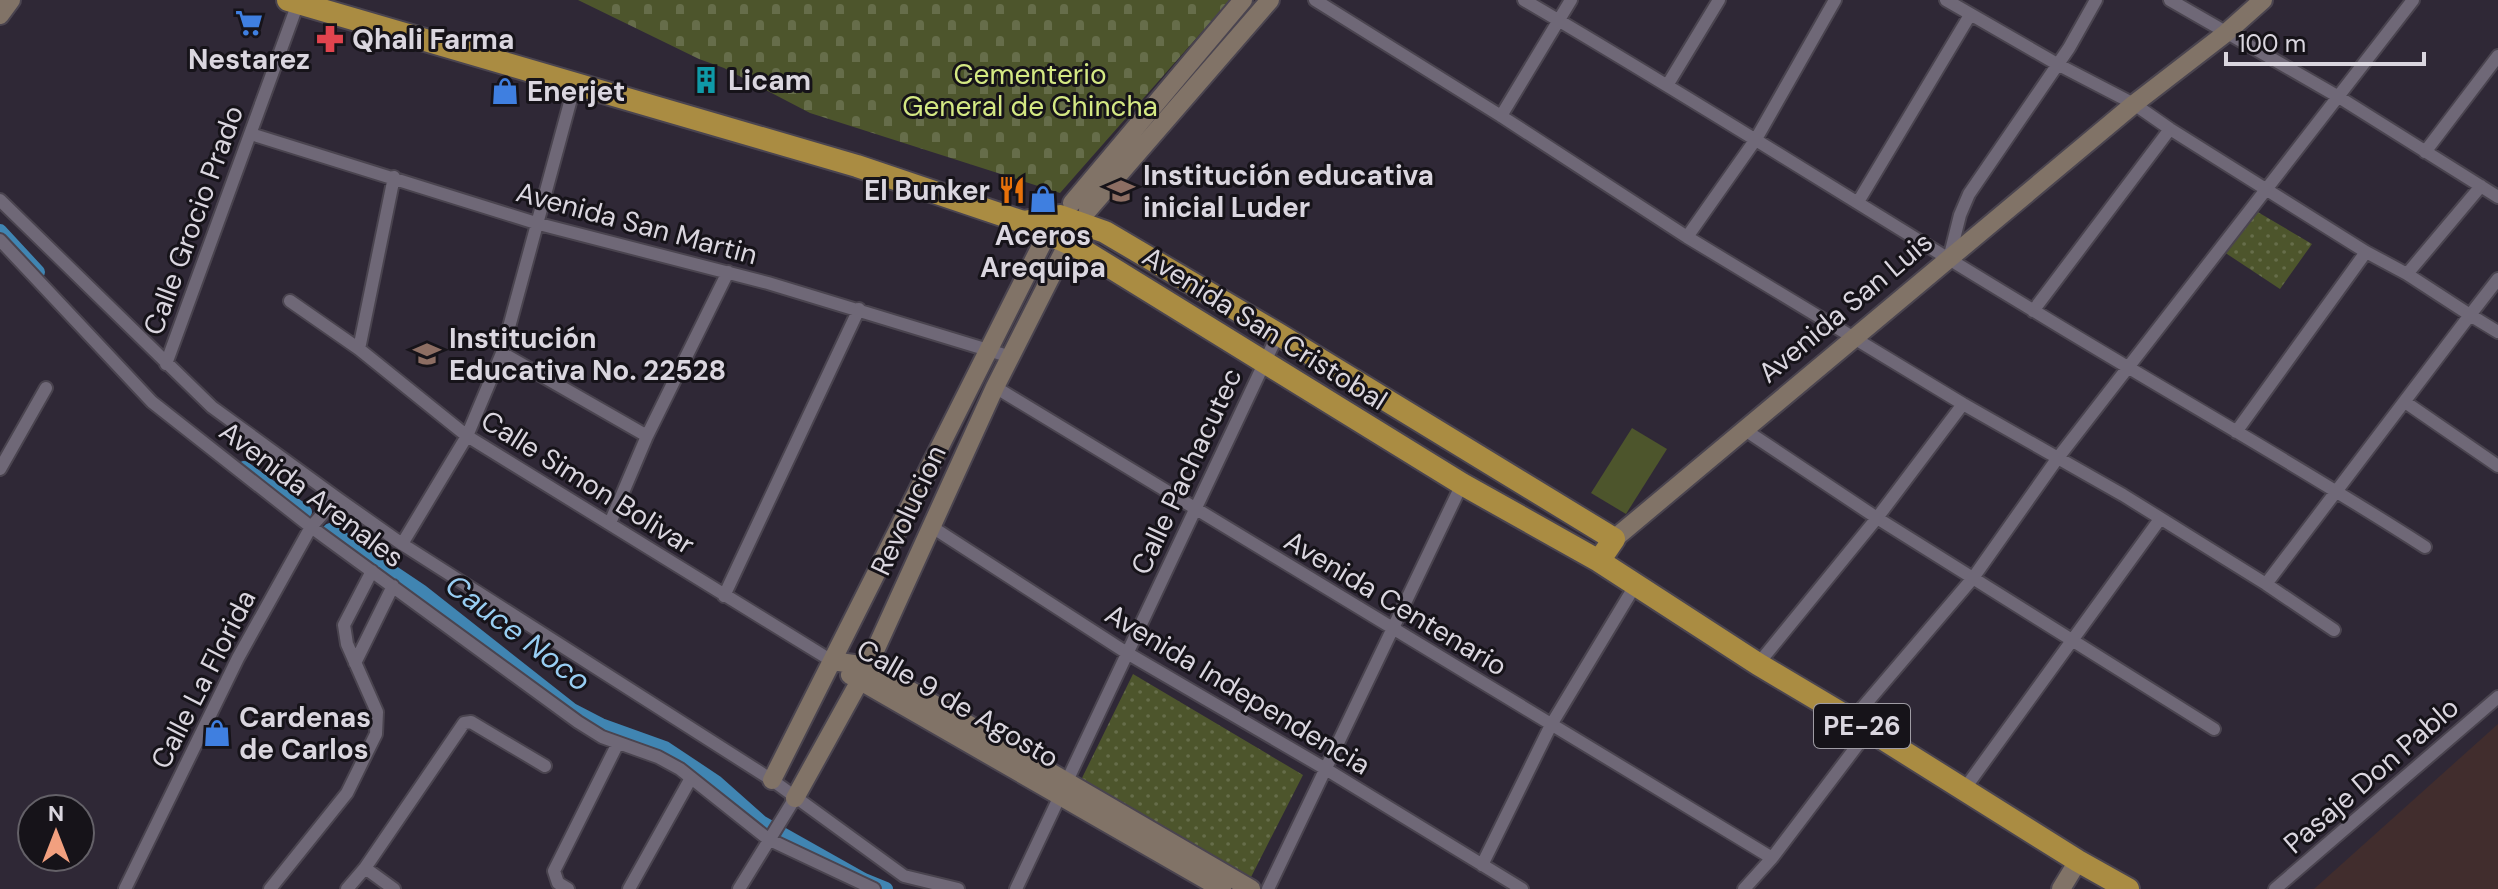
<svg xmlns="http://www.w3.org/2000/svg" width="2498" height="889" viewBox="0 0 2498 889" font-family="'DM Sans',sans-serif">
<style>
.industrial{fill:#412d2d}
.cemetery{fill:url(#cemetery-stones)}
.park{fill:url(#park-dots)}
.pitch{fill:#4d552c}
.lines{fill:none;stroke-linecap:round;stroke-linejoin:round}
.canal{stroke:#4085b2;stroke-width:14}
.street-casing{stroke:#4a444f;stroke-width:16}
.secondary-casing{stroke:#4a444f;stroke-width:22}
.highway-casing{stroke:#4a444f;stroke-width:26}
.street{stroke:#6f6877;stroke-width:12}
.secondary{stroke:#817367;stroke-width:18}
.highway{stroke:#aa8c42;stroke-width:22}
.labels{text-anchor:middle;stroke-width:6;stroke-linejoin:round;paint-order:stroke}
.shield{fill:#161319;stroke:#9f9ca4;stroke-width:2}
.shield-label{font-size:26px;font-weight:bold;fill:#dad6df}
.poi-label{font-size:28px;font-weight:bold;fill:#dad6df;stroke:#161319;text-anchor:start}
.park-label{font-size:28px;fill:#d4e883;stroke:#161319}
.street-label{font-size:28px;fill:#dad6df;stroke:#161319}
.water-label{font-size:30px;font-style:italic;fill:#98cef3;stroke:#161319}
</style>
<defs>
<pattern id="cemetery-stones" width="16" height="16" patternUnits="userSpaceOnUse" patternTransform="scale(2)"><rect width="16" height="16" fill="#4d552c"/><path d="M2 7V4a2 2 0 0 1 4 0v3zM10 15v-3a2 2 0 0 1 4 0v3z" fill="#666d4a"/></pattern>
<pattern id="park-dots" width="8" height="8" patternUnits="userSpaceOnUse" patternTransform="scale(2)"><rect width="8" height="8" fill="#4d552c"/><path d="M2 2h.1M6 6h.1" fill="none" stroke="#666d4a" stroke-width="1.8" stroke-linecap="round"/></pattern>
</defs>
<rect width="100%" height="100%" fill="#2f2836"/>
<path class="industrial" d="M2498,724V889H2314Z"/>
<path class="cemetery" d="M578,0H1230L1060,193L810,113L724,68L699,59Z"/>
<path class="park" d="M2256,211L2312,244L2280,289L2224,252Z
M1133,674L1303,775L1248,883L1081,780Z"/>
<path class="pitch" d="M1632,428L1667,449L1626,514L1591,493Z"/>
<g class="lines">
<path class="canal" d="M0,231L38,272
M244,468L305,512
M330,530L421,591L572,710L601,725L665,748L716,782L761,822L864,880L886,889"/>
<g class="street-casing">
<path id="street" d="M1315,0L1501,116L1687,237L1963,404L2123,495L2266,584L2470,315L2407,274L2481,186
M1524,0C1697,101 1865,209 2036,312C2165,391 2298,465 2425,547
M1946,0L2057,64L2134,104L2170,129L2366,252L2407,274
M2170,0L2337,96L2498,197
M1668,84L1719,0
M1501,116L1571,0
M251,134L539,224L768,283L1011,357
M2425,152L2498,56
M0,200L212,407L337,498L402,544L772,780L904,876L958,889
M1858,202L1970,15
M1687,237L1756,139L1835,0
M0,240L152,402L311,527L578,722L602,737L658,757L680,769L768,839L874,889
M1949,259L1960,215L1969,194L2069,48L2096,0
M2498,279L2470,315L2498,332
M290,301L359,349L467,436L832,661
M2033,311L2170,129
M359,349L394,177
M502,353L647,436
M166,364L298,3
M995,387L1772,858
M2405,402L2498,466
M1745,430L1877,518L2214,729
M2236,432L2366,252
M0,469L46,388
M610,523L647,436L728,272
M932,527L1127,653L1324,768L1522,889
M402,544L467,436L502,353L575,84
M2266,584L2334,630
M724,596L859,309
M355,663L393,586
M1758,664L1877,518L1963,404
M1851,721L1973,578L2057,459L2413,0
M1963,791L2160,519
M1482,865L1551,725L1636,584
M365,868L394,889
M125,889L238,658L311,527L337,498
M270,889L347,793L376,734L377,712L347,644L344,625L372,571
M347,889L365,868L464,723L471,722L545,766
M568,889L558,883L554,871L618,743
M629,889L691,778
M739,889L795,798
M1016,889L1278,334
M1268,889L1462,484
M1744,889L1772,858L1869,730
M2275,889L2498,697"/>
</g>
<g class="secondary-casing">
<path id="secondary" d="M0,15L11,0
M1072,203L1243,0
M1088,210L1270,0
M1614,539L2134,104L2226,33L2263,0
M832,661L868,666L1251,889
M850,675L1222,889
M772,780L1047,234
M795,798L868,666L995,387L1068,243
M2061,889L2078,861"/>
</g>
<g class="highway-casing">
<path id="highway" d="M288,0L857,166L1023,222L1081,249L1462,484L1599,561L1758,664L1869,730L2078,861L2128,889
M1023,222L1060,216L1105,232L1278,334L1614,539L1599,561"/>
</g>
<use href="#street" class="street"/>
<use href="#secondary" class="secondary"/>
<use href="#highway" class="highway"/>
</g>
<defs>
<g id="supermarket-bare" transform="scale(2.16)"><path d="M-6-5.5h2.5l.6 2H6L4.5 2H-2.5L-4.4-4H-6ZM-1.5 3.2a1.3 1.3 0 1 0 .1 0ZM3 3.2a1.3 1.3 0 1 0 .1 0Z" fill="#3f7fe0" stroke="#161319" stroke-width="2.5" paint-order="stroke"/></g>
<g id="pharmacy-bare" transform="scale(2.16)"><path d="M-2-6h4v4h4v4h-4v4h-4v-4h-4v-4h4Z" fill="#e0444e" stroke="#161319" stroke-width="2.5" paint-order="stroke"/></g>
<g id="building-bare" transform="scale(2.16)"><path d="M-4-6H4V6H1V3H-1V6H-4ZM-2.5-4.3h1.7v1.8h-1.7ZM.8-4.3h1.7v1.8H.8ZM-2.5-1h1.7V.8h-1.7ZM.8-1h1.7V.8H.8Z" fill="#0f9aa8" stroke="#161319" stroke-width="2.5" paint-order="stroke"/></g>
<g id="shop-bare" transform="scale(2.16)"><path d="M-5-2.5h2.3a2.7 3.5 0 0 1 5.4 0H5L5.5 6h-11ZM-1.5-2.5h3a1.5 2.3 0 0 0-3 0Z" fill="#3f7fe0" stroke="#161319" stroke-width="2.5" paint-order="stroke"/></g>
<g id="restaurant-bare" transform="scale(2.16)"><path d="M-5-6h1v4h1v-4h1v4h1v-4h1v5L-1.5 .5V6h-2V.5L-5-1ZM5-6V6H3V1.5H1.5Q1.5-4 5-6Z" fill="#e8710a" stroke="#161319" stroke-width="2.5" paint-order="stroke"/></g>
<g id="school-bare" transform="scale(2.16)"><path d="M0-5L7-2L0 1L-7-2ZM-4 1L0 2.5L4 1V4Q0 6-4 4Z" fill="#8d6e63" stroke="#161319" stroke-width="2.5" paint-order="stroke"/></g>
</defs>
<g fill-rule="evenodd">
<use href="#supermarket-bare" x="249" y="23"/>
<use href="#pharmacy-bare" x="330" y="39"/>
<use href="#building-bare" x="706" y="80"/>
<use href="#shop-bare" x="505" y="91"/>
<use href="#restaurant-bare" x="1012" y="190"/>
<use href="#school-bare" x="1121" y="191"/>
<use href="#shop-bare" x="1043" y="199"/>
<use href="#school-bare" x="427" y="354"/>
<use href="#shop-bare" x="217" y="733"/>
</g>
<g class="labels">
<rect class="shield" x="1814" y="704" width="96" height="44" rx="6"/>
<g class="shield-label">
<text x="1862" y="735">PE-26</text>
</g>
<g class="poi-label">
<text x="352" y="49">Qhali Farma</text>
<text x="249" y="69" text-anchor="middle">Nestarez</text>
<text x="728" y="90">Licam</text>
<text x="527" y="101">Enerjet</text>
<text x="1143" y="185">Institución educativa<tspan x="1143" dy="32">inicial Luder</tspan></text>
<text x="990" y="200" text-anchor="end">El Bunker</text>
<text x="1043" y="245" text-anchor="middle">Aceros<tspan x="1043" dy="32">Arequipa</tspan></text>
<text x="449" y="348">Institución<tspan x="449" dy="32">Educativa No. 22528</tspan></text>
<text x="239" y="727">Cardenas<tspan x="239" dy="32">de Carlos</tspan></text>
</g>
<g class="park-label">
<text x="1030" y="84">Cementerio<tspan x="1030" dy="32">General de Chincha</tspan></text>
</g>
<g class="street-label">
<text transform="translate(193 220) rotate(-70)" y="10">Calle Grocio Prado</text>
<text transform="translate(637 223) rotate(15)" y="10">Avenida San Martin</text>
<text transform="translate(1845 307) rotate(-40)" y="10">Avenida San Luis</text>
<text transform="translate(1265 328) rotate(32)" y="10">Avenida San Cristobal</text>
<text transform="translate(1186 471) rotate(-65)" y="10">Calle Pachacutec</text>
<text transform="translate(588 482) rotate(32)" y="10">Calle Simon Bolivar</text>
<text transform="translate(312 494) rotate(37)" y="10">Avenida Arenales</text>
<text transform="translate(908 510) rotate(-65)" y="10">Revolucion</text>
<text transform="translate(1396 603) rotate(31)" y="10">Avenida Centenario</text>
<text transform="translate(203 679) rotate(-63)" y="10">Calle La Florida</text>
<text transform="translate(1238 689) rotate(31)" y="10">Avenida Independencia</text>
<text transform="translate(958 703) rotate(30)" y="10">Calle 9 de Agosto</text>
<text transform="translate(2371 775) rotate(-41)" y="10">Pasaje Don Pablo</text>
</g>
<g class="water-label">
<text transform="translate(518 633) rotate(37)" y="10">Cauce Noco</text>
</g>
</g>
<g transform="translate(56 833)"><circle r="38" fill="#161319" stroke="#646168" stroke-width="2"/>
<path d="M0-6L14 30L0 20L-14 30Z" fill="#f2a07f"/>
<text y="-12" font-size="22" font-weight="bold" text-anchor="middle" fill="#dad6df">N</text>
</g>
<path d="M2226 52v12h198v-12" fill="none" stroke="#dad6df" stroke-width="4"/>
<text x="2238" y="52" font-size="24" fill="#dad6df" stroke="#161319" stroke-width="6" paint-order="stroke">100 m</text>
</svg>
